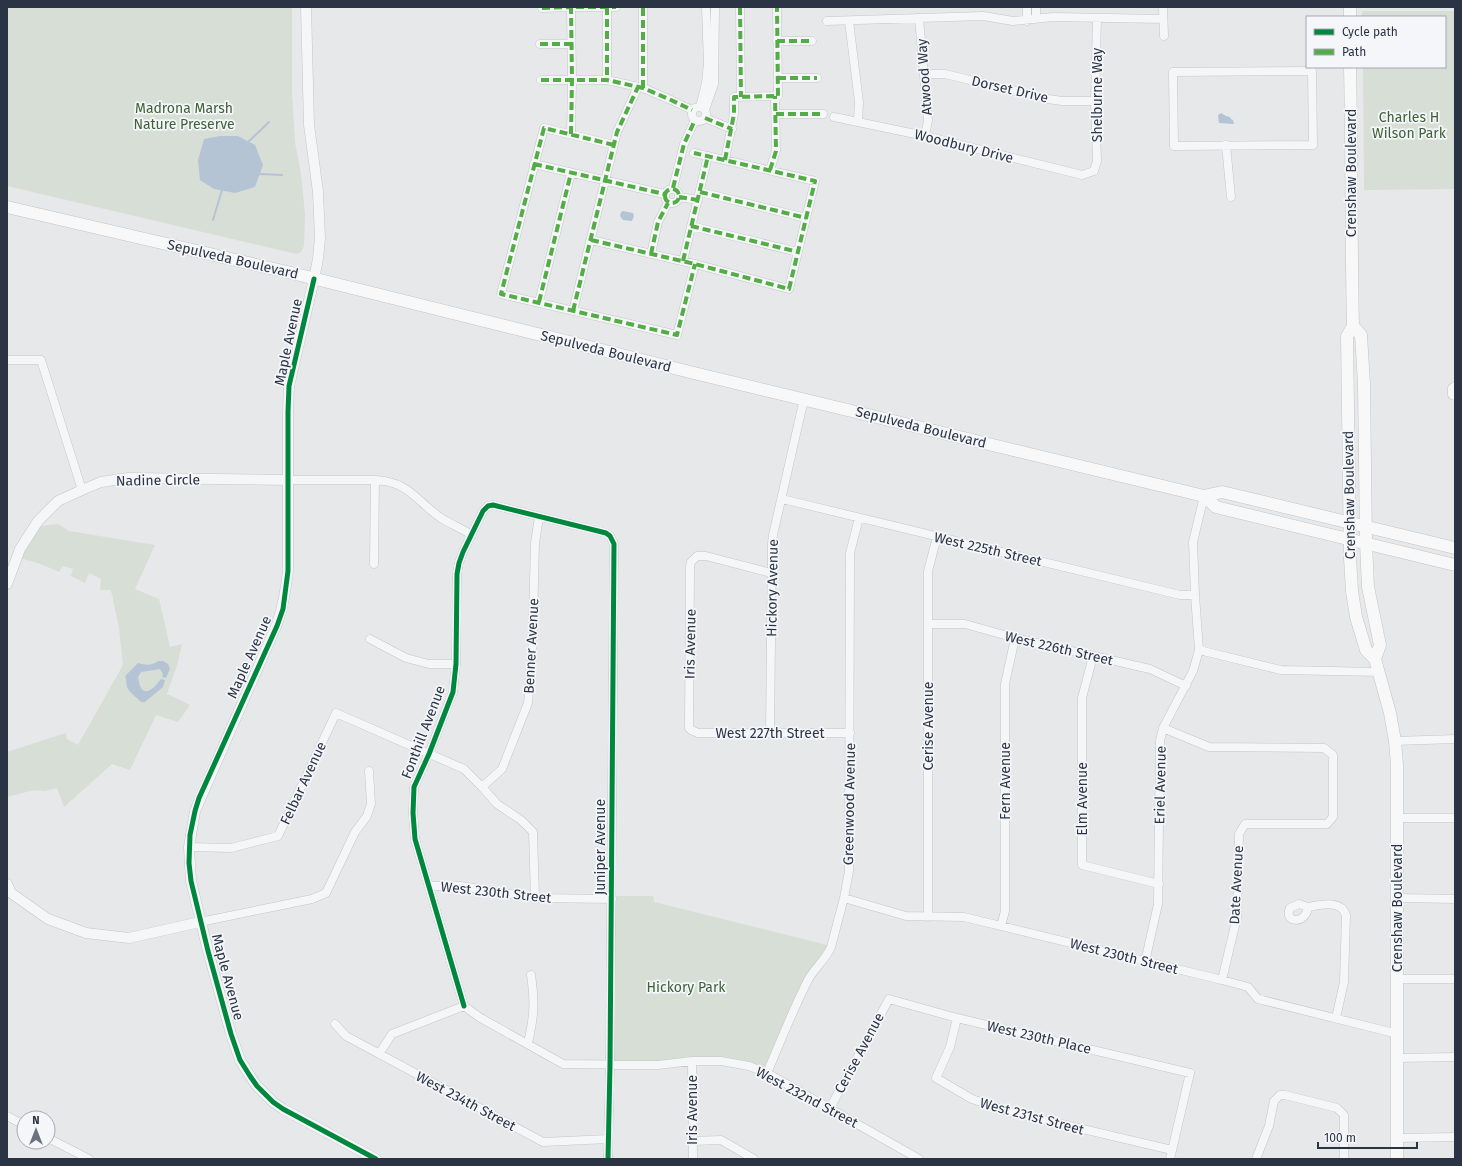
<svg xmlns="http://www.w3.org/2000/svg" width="1462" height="1166" viewBox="0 0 1462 1166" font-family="'Fira Sans',sans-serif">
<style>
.green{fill:#d6ded6}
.water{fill:#b4c4d5}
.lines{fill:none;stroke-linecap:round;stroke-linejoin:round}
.stream{stroke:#b4c4d5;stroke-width:2}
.minor-casing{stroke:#c4c6c8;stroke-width:9}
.tertiary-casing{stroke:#c4c6c8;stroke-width:11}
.primary-casing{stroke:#c2c5c8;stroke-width:13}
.minor{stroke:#f5f6f7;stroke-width:8}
.tertiary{stroke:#f5f6f7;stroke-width:10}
.primary{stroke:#f8f8f8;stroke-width:12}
.quiet{stroke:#54ac47;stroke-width:4;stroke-dasharray:8 4;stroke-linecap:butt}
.cycleway-casing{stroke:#f4f6f9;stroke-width:8}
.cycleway{stroke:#00873e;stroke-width:5}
.labels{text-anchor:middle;stroke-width:3.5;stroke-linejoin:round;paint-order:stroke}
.street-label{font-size:14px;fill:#2b3445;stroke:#f4f6f9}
.park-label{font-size:14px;fill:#3f6138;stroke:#f4f6f9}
</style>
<rect width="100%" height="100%" fill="#e6e8ea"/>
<path class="green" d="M7,7H292V94L295,142L301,174L305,214L304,246L301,252L297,254L7,186Z
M1362,11H1455V189L1364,190L1363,67H1445V17H1362Z
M58,524L69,531L155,545L135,589L159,599L170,647L182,644L178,662L167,694L190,705L178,722L156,715L130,770L112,764L64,807L57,788L45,791L34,790L7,797V752L66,733L67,739L78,745L123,665L119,628L111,590H100L101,579L89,573L85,583L71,576L73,569L63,566L59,572L41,564L20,558L41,526Z
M612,896H653L654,902L831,946L816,967L767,1072L735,1062L611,1064Z"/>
<path class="water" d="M1221,113L1226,116L1230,117L1231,119L1233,120L1234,124L1219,123L1218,115Z
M220,136H238L255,145L263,165L255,187L235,193L214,189L200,180L198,160L204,139Z
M623,211L633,213L634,216L632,221L623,220L620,216L621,212Z
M158,661H163L168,664L170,669L166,678L162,677L163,674L160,669L141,672L138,677C141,699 151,692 161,679L165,680L163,687L145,702H141C137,697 130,694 127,687C126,683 127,680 125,676L138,663C145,665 152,666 158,661Z"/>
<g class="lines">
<path class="stream" d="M248,142L269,122
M260,174L282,175
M213,220L222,190"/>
<g class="minor-casing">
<path id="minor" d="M607,7V80
M740,7L741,97
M1163,7L1164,36
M542,8L571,7
M919,18L928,120L925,136
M1036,19V7
M827,21L983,16L1013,21L1053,17L1163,19
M849,21L859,102L858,121
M1027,21V7
M777,41H812
M540,44H571
M1312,71L1313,145L1174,146L1173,72Z
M925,74H945L1048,99L1062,101H1095
M778,78H817
M541,80H607L643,88L671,100L692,110
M643,88V7
M692 114a7 7 0 1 1 14 0a7 7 0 1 1-14 0Z
M700,107L706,83L708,63L706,7
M705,110L714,84L715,7
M776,114H823
M834,117L925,136L1082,175L1094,171L1097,161L1095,101L1097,18
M705,118L732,129
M571,134L572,80L571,7H616
M614,145L544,128L501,294L677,335L695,264
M1226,145L1231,197
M725,160L734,114V97L778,96L777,7
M534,164L664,194
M770,170L776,151L775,96
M673,188L684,144L695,120
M665 196a7 7 0 1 1 14 0a7 7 0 1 1-14 0Z
M700,192L806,218
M679,197L698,200
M691,226L798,252
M591,240L695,264L789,289L815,181L694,153
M651,254L658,222L668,203
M683,261L708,156
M539,302L571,173
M573,311L617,132L638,87
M7,360H41L82,490
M1455,386L1452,388V395L1455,396
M289,480H375C410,482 415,500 441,518C451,524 462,529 472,535
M782,499L1180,595H1195
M374,564L375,480
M771,573L706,556H697L691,562L690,566L689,728L691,730L698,733H850
M929,624H965L1015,638L1150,669L1186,686
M370,639L406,658L429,664H456
M1199,650L1281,670L1379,672
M1093,656L1082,698V865L1159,884
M1163,728L1209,747L1324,748L1333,755V817L1327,824H1245L1239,834L1237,917L1222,980
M770,733L772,544L773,535L804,399
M1395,741L1455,739
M482,787L502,769L528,703L532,660L535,543L539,517
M1398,818H1455
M189,847L231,848L278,836L336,713L464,769L482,787L497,804L521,820L533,832L535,898
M429,886H461L535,898L612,899
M844,898L906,916L964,917L1222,980L1248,987L1258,999L1398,1034
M1397,898L1455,899
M1299,904L1308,907C1306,925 1283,923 1290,908Z
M1308,907C1320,905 1341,899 1346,915L1344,982L1336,1018
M928,917V571L937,537
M200,922L312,899L326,893L355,832L367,816L371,804L369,771
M1001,926L1005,911V684L1015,638
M1145,962L1158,904L1160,741L1163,728L1193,671L1199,650L1195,595L1193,542L1204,496
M1397,979H1455
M464,1006L415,839L413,813L414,787L429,754L453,692L456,664L457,574L459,563L463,552L483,511L488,506L493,505L606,533L610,536L614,544L610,1065L608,1159
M464,1006L479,1017L563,1064L658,1065L692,1061H721L749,1066L767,1073L919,1159
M957,1018L950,1047L936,1078L972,1099L1010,1112L1172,1150
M335,1024L346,1036L543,1142L608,1139
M528,1043C534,1017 535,1002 531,975
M379,1054L392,1034L464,1006
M1397,1058L1455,1057
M692,1061L693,1159
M767,1073C780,1043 792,1012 807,982C813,969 826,960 831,947L844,898L849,871L850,553L859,518
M830,1108L889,999L957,1018L1190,1073L1170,1159
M7,1116L24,1125
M48,1138L89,1159
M1397,1138L1455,1137
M692,1141L721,1140L754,1159
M1256,1159L1269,1126L1274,1101L1280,1095H1285L1337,1108L1344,1115V1159"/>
</g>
<g class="tertiary-casing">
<path id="tertiary" d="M306,7L309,125L318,192L320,238L318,259L314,279L289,386L288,412V571C286,589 283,607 277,624L195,811L189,847L191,881L208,951L231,1034L240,1060L250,1076L257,1086L273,1102L283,1109L376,1159
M7,584L20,549L38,521L58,501L82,490L101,482L128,478L289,480
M7,884L11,893L48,919L86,933L129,938L200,922"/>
</g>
<g class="primary-casing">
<path id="primary" d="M1350,7V17
M1350,67C1352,154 1351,240 1353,326L1347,336L1350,558L1352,591L1356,617L1366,650L1375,659
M7,207L300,275L694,373L1204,496L1222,492L1455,548
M1353,326L1361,335L1364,384L1366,543L1368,587L1380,645L1375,659L1390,713L1395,741L1397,765V1159
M1204,496L1216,507L1455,565"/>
</g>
<use href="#minor" class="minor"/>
<use href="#tertiary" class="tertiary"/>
<use href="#primary" class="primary"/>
<path class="quiet" d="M607,7V80
M740,7L741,97
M542,8L571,7
M777,41H812
M540,44H571
M778,78H817
M541,80H607L643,88L671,100L692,110
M643,88V7
M776,114H823
M705,118L732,129
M571,134L572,80L571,7H616
M614,145L544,128L501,294L677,335L695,264
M725,160L734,114V97L778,96L777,7
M534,164L664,194
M770,170L776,151L775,96
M673,188L684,144L695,120
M665 196a7 7 0 1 1 14 0a7 7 0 1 1-14 0Z
M700,192L806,218
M679,197L698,200
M691,226L798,252
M591,240L695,264L789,289L815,181L694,153
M651,254L658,222L668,203
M683,261L708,156
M539,302L571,173
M573,311L617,132L638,87"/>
<g class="cycleway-casing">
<path id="cycleway" d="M314,279L293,369L289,386L288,412V571L283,609L277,626L199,798L195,811L190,835L189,863L191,881L208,951L231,1034L240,1060L250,1076L257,1086L273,1102L283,1109L376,1159
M464,1006L415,839L413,813L414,787L429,754L453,692L456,664L457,574L459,563L463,552L483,511L488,506L493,505L606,533L610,536L614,544L610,1065L608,1159"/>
</g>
<use href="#cycleway" class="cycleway"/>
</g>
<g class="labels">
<g class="street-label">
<text transform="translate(924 77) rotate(-94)" y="5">Atwood Way</text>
<text transform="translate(1010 89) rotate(13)" y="5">Dorset Drive</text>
<text transform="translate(1097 95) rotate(-90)" y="5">Shelburne Way</text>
<text transform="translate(964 146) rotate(14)" y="5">Woodbury Drive</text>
<text transform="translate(1351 173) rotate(-90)" y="5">Crenshaw Boulevard</text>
<text transform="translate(233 259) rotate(13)" y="5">Sepulveda Boulevard</text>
<text transform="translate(288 342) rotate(-78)" y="5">Maple Avenue</text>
<text transform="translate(606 351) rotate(14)" y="5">Sepulveda Boulevard</text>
<text transform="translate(921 427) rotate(14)" y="5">Sepulveda Boulevard</text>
<text transform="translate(158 480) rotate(-1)" y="5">Nadine Circle</text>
<text transform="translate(1349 495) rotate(-91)" y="5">Crenshaw Boulevard</text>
<text transform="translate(988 549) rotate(13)" y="5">West 225th Street</text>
<text transform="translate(772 588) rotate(-89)" y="5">Hickory Avenue</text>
<text transform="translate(690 644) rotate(-89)" y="5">Iris Avenue</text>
<text transform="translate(531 646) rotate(-87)" y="5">Benner Avenue</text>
<text transform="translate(1059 648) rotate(13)" y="5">West 226th Street</text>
<text transform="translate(249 657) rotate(-66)" y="5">Maple Avenue</text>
<text transform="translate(928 726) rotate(-90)" y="5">Cerise Avenue</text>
<text transform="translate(423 732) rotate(-69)" y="5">Fonthill Avenue</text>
<text x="770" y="738">West 227th Street</text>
<text transform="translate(1005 781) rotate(-90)" y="5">Fern Avenue</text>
<text transform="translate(303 783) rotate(-65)" y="5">Felbar Avenue</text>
<text transform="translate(1160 785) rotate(-89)" y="5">Eriel Avenue</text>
<text transform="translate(1082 799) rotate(-90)" y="5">Elm Avenue</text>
<text transform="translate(849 804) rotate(-89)" y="5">Greenwood Avenue</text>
<text transform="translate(600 847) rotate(-90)" y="5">Juniper Avenue</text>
<text transform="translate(1236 885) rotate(-87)" y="5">Date Avenue</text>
<text transform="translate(496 892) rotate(6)" y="5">West 230th Street</text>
<text transform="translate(1397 908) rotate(-90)" y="5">Crenshaw Boulevard</text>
<text transform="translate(1124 956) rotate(14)" y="5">West 230th Street</text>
<text transform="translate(228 977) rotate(75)" y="5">Maple Avenue</text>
<text transform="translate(1039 1037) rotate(13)" y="5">West 230th Place</text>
<text transform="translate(859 1053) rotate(-62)" y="5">Cerise Avenue</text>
<text transform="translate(807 1097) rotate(28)" y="5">West 232nd Street</text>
<text transform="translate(466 1101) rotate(28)" y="5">West 234th Street</text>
<text transform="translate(692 1110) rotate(-90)" y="5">Iris Avenue</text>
<text transform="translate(1032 1116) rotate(15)" y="5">West 231st Street</text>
</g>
<g class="park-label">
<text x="184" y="113">Madrona Marsh<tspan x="184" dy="16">Nature Preserve</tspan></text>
<text x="1409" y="122">Charles H<tspan x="1409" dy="16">Wilson Park</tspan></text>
<text x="686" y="992">Hickory Park</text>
</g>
</g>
<rect width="1462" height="1166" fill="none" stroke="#2b3445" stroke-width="16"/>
<rect x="1306" y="16" width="140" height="52" fill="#f4f6f9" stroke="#a4a8b1"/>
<rect x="1314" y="29" width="20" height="6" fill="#00873e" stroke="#a4a8b1"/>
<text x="1342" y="36" font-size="12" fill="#2b3445">Cycle path</text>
<rect x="1314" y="49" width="20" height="6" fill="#54ac47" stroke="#a4a8b1"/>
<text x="1342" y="56" font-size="12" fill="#2b3445">Path</text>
<g transform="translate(36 1130)"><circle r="19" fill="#f4f6f9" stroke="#a4a8b1"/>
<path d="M0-3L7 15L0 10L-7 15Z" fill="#6c737f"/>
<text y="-6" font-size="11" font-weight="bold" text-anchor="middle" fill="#2b3445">N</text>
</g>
<path d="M1318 1142v6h99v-6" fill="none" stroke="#2b3445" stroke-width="2"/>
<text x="1324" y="1142" font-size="12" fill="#2b3445" stroke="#f4f6f9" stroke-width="3" paint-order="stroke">100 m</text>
</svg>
